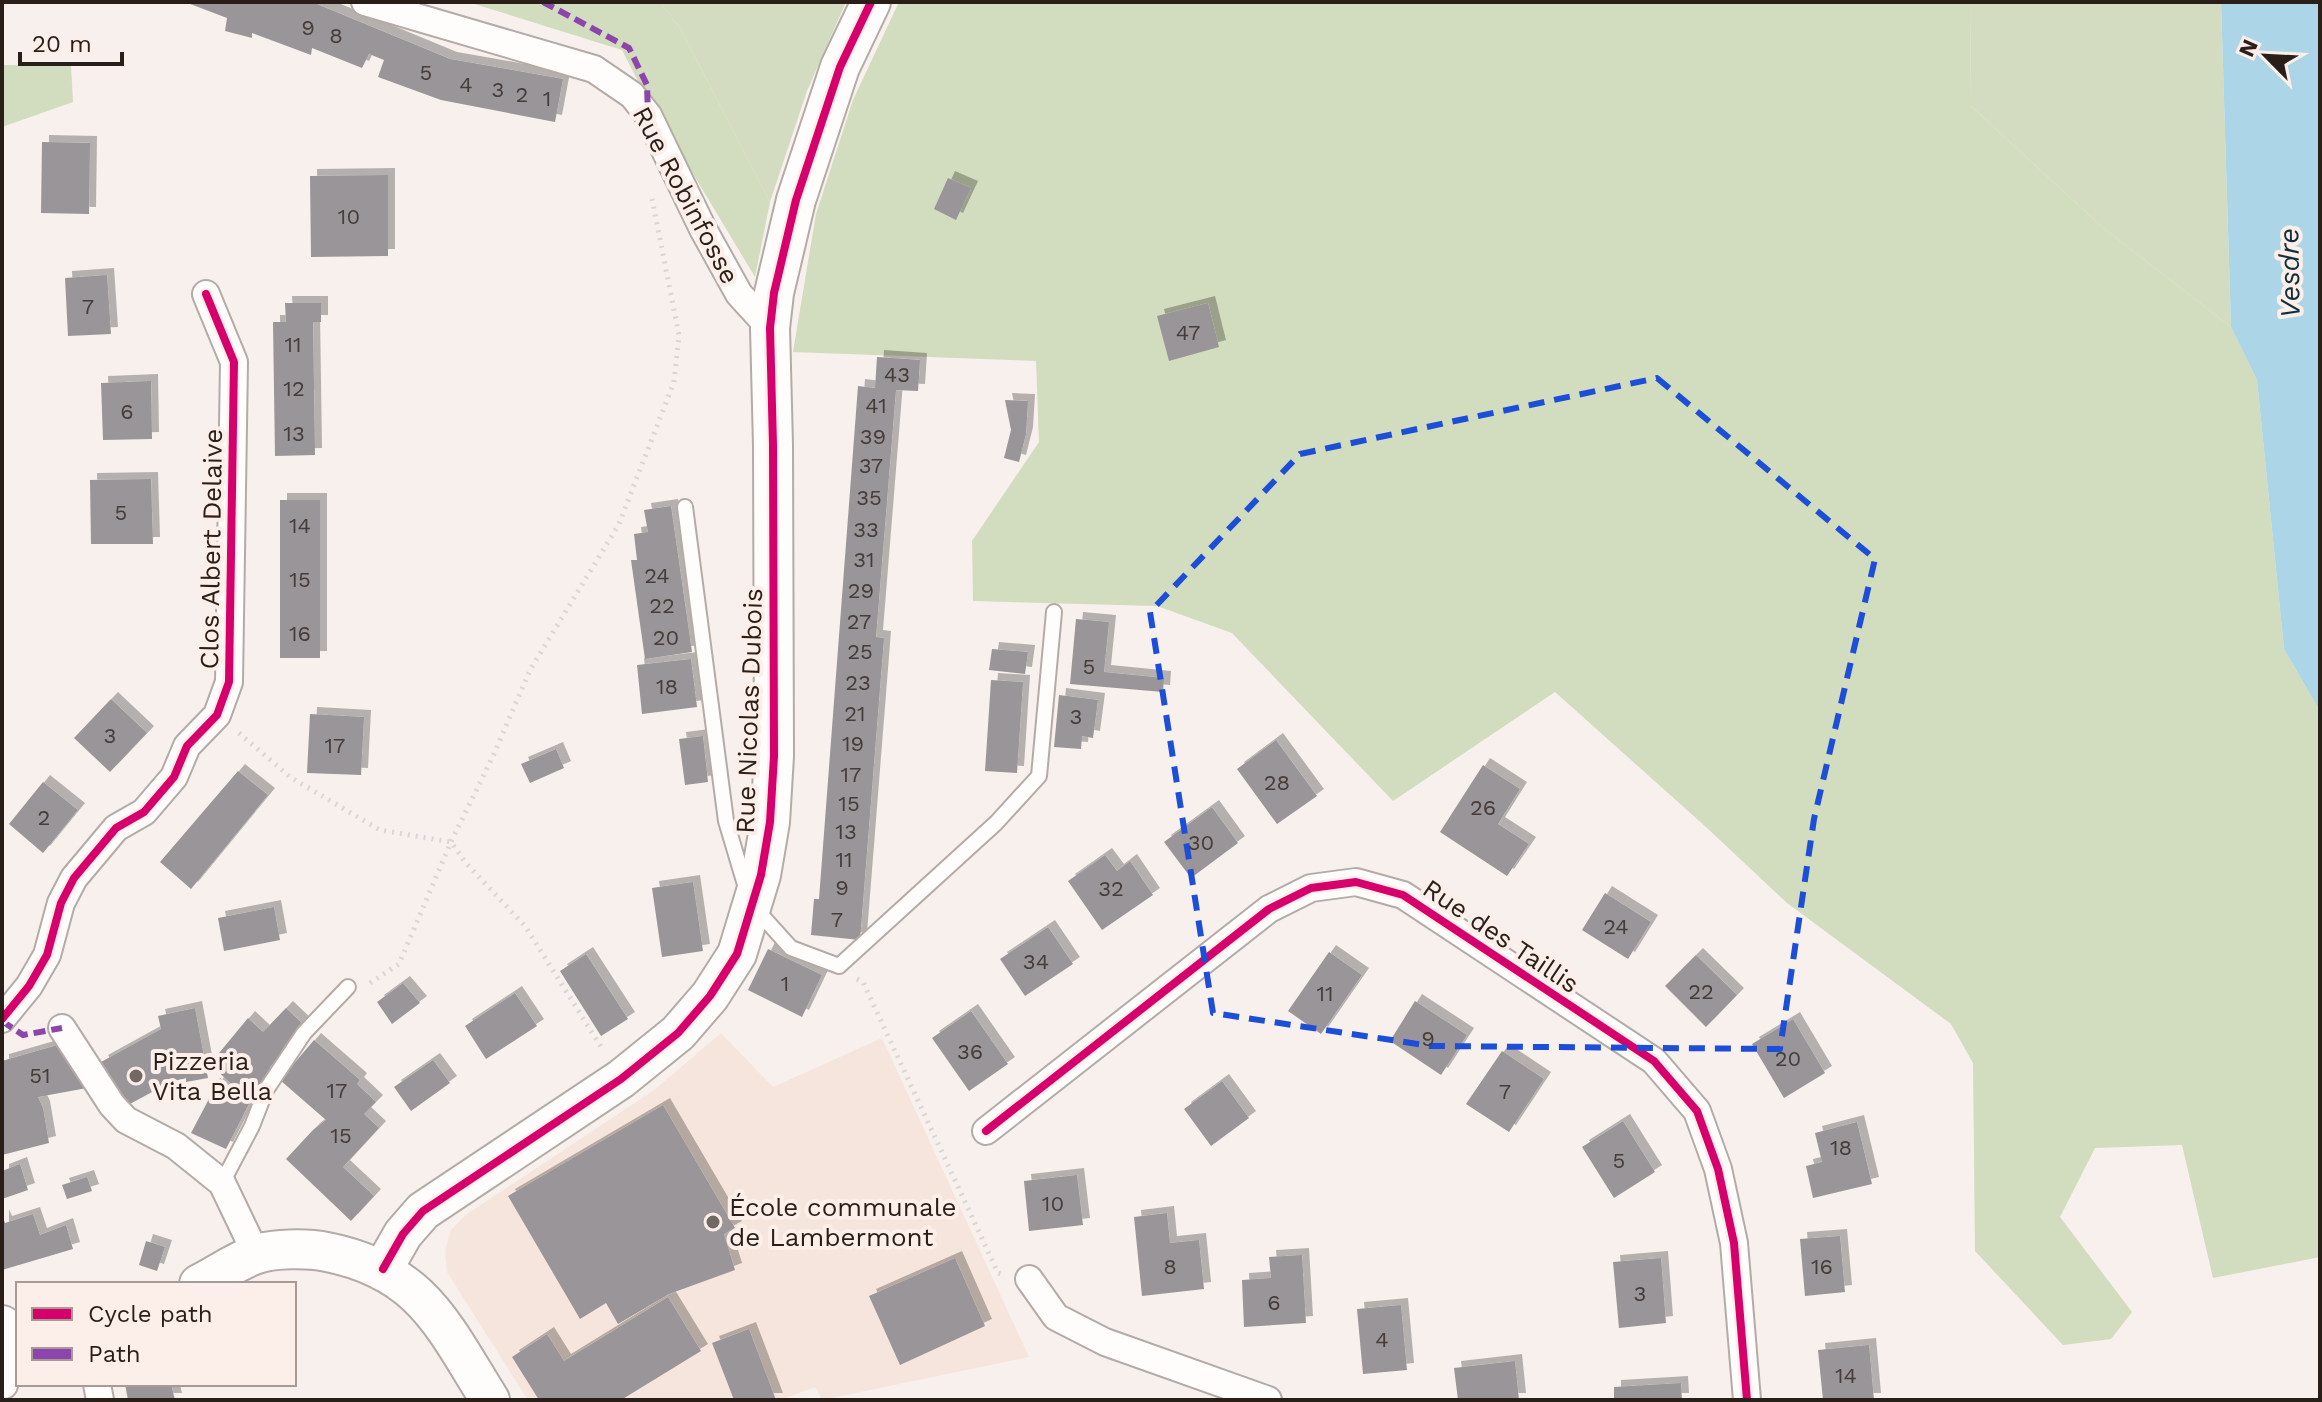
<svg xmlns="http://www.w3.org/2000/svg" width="2322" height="1402" viewBox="0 0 2322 1402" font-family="'Work Sans',sans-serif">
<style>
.built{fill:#f6e5dc}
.green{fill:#d3dcc1}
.forest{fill:#d2dcbe}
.water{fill:#acd6e7}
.building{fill:#9a9598;filter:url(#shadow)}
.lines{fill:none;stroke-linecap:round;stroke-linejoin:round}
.lane-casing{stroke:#b4aba7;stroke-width:18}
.street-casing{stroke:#b4aba7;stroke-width:30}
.secondary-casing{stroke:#b4aba7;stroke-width:42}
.path{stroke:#d9d6d5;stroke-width:5;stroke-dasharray:2 6;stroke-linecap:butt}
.lane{stroke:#fefdfc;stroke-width:14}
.street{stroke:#fefdfc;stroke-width:26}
.secondary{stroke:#fefdfc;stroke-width:38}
.quiet{stroke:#8e44ad;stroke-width:6;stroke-dasharray:12 6;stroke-linecap:butt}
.cycleway-casing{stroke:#fceee8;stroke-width:13}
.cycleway{stroke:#d6006c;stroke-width:8}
.marked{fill:none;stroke:#1d4ed8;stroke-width:6;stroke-dasharray:16 10;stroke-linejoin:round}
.poi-dot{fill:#726863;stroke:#fceee8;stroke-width:3}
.labels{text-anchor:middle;stroke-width:8;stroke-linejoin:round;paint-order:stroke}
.number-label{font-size:22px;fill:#463c39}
.street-label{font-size:26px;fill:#2a1e19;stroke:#fceee8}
.poi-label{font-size:26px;fill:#2a1e19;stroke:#fceee8;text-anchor:start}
.water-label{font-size:28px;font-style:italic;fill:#112f3b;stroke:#fceee8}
</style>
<defs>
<filter id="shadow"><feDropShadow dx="7" dy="-7" stdDeviation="0" flood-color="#0004"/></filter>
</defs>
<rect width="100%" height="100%" fill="#f7f0ec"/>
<path class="built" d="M721,1033L773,1087L882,1038L1029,1357L822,1400L815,1387L780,1400H528L447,1272L445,1250L451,1230L467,1214L653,1091Z"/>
<path class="green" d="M660,2H846L807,91L770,202L680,28Z
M1970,2H2221L2231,327L2102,227L1971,106Z"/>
<path class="forest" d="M468,2H660L680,28L770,202L755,277L641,87L622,50Z
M899,2H1970L1971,106L2102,227L2231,327L2257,380L2284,649L2320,711V1257L2213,1278L2182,1145L2095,1148L2060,1217L2132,1312L2111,1339L2063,1345L1975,1251L1973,1063L1951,1024L1787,903L1706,827L1555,692L1393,801L1232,633L1157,606L973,601L972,541L1039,442L1036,361L793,352L816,214L853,100Z
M2,65H71L73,102L2,127Z"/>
<path class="water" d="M2221,2H2320V711L2284,649L2257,380L2231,327Z"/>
<path class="building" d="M185,2H312L450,59L563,79L555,122L441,100L378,77L384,60L369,54L362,68L312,48L311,55L252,33V38L225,31L227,18Z
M42,142L90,143L89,214L41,213Z
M388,175V256L311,257L310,176Z
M948,178L971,188L956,220L934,209Z
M107,275L111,334L68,336L65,278Z
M285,303H321V322H313L315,455L275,456L273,322H286Z
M1208,303L1219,347L1169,361L1157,316Z
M877,357L920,360L918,391L896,390L876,637L884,638L860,940L811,935L814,899H819L858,386L875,388Z
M151,381L152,439L103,440L101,383Z
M1005,400L1028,401L1026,434L1019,462L1004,458L1011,430Z
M151,479L153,544H91L90,480Z
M280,500H320V658H280Z
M671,506L692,652L645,659L631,560H637L634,534L648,532L644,510Z
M1076,619L1109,622L1104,672L1164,678L1163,692L1070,684Z
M992,649L1028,652L1025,674L989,670Z
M691,659L697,707L642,714L637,665Z
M991,680L1023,682L1017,773L985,771Z
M1059,695L1098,700L1093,738L1082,736L1081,749L1054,747Z
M111,699L147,733L110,772L74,738Z
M310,714L364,717L361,775L307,773Z
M703,736L708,782L685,785L679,739Z
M1276,740L1317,796L1277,824L1237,769Z
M556,749L564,768L530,783L521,764Z
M1483,765L1520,789L1498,824L1529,844L1507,876L1440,832Z
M238,771L268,795L191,889L160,862Z
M43,782L78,810L43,853L9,824Z
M1212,807L1238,843L1191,878L1164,842Z
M1105,855L1117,871L1130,861L1153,895L1102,930L1068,881Z
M693,882L703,951L662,957L652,888Z
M1605,893L1651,922L1628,959L1582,930Z
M274,907L280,940L224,951L218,918Z
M1048,927L1073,964L1025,996L1000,959Z
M768,949L822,975L802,1017L748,990Z
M1329,952L1362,975L1321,1034L1288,1011Z
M586,954L628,1019L601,1036L560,971Z
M1696,955L1737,995L1706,1027L1665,986Z
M403,983L420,1003L392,1024L377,1002Z
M515,993L537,1026L486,1059L465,1026Z
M1415,1001L1467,1035L1441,1075L1390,1041Z
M195,1008L208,1078L186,1082V1078L167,1084L128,1105L101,1062L161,1029L158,1016Z
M286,1008L307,1028L270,1067L273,1070L246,1099L250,1102L226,1149L191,1133L220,1078L243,1095L210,1064L248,1018L263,1032Z
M971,1011L1008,1064L969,1091L932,1038Z
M1793,1019L1825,1073L1784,1098L1752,1044Z
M314,1040L360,1080L357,1084L376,1102L364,1114L379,1128L343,1167L374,1196L351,1221L286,1159L313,1130L326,1120L280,1080Z
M61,1044L87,1088L38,1097L43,1108L49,1143L2,1155V1061Z
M1502,1051L1544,1079L1509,1132L1466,1104Z
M433,1060L450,1083L411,1111L394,1087Z
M1222,1081L1249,1118L1211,1146L1184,1109Z
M663,1105L735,1228L724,1234L735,1270L669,1294L618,1324L606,1303L580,1319L508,1196Z
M1623,1121L1655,1172L1614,1198L1582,1147Z
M1857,1122L1872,1184L1813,1198L1806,1166L1822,1162L1815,1133Z
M20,1164L28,1190L2,1199V1171Z
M1077,1175L1083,1225L1029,1231L1024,1181Z
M87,1177L92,1191L67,1199L62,1185Z
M1167,1213L1170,1243L1199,1240L1204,1289L1142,1296L1134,1217Z
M33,1214L40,1235L66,1225L73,1249L2,1270V1216L5,1223Z
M1840,1236L1845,1292L1805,1296L1800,1239Z
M146,1241L165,1247L157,1271L139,1265Z
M1302,1255L1306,1323L1244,1327L1242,1280L1271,1278L1269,1257Z
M955,1258L985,1326L900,1365L869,1296Z
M1661,1258L1666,1323L1619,1328L1613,1262Z
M668,1297L701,1351L621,1400H539L512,1357L547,1334L564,1361Z
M1401,1305L1407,1370L1363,1374L1357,1309Z
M749,1329L776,1400H734L712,1343Z
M1869,1345L1874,1400H1823L1818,1350Z
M1515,1361L1519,1400H1458L1454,1368Z
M1681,1383L1682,1400H1614V1387Z
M125,1384H171L175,1400H128Z"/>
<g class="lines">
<g class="lane-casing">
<path id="lane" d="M685,507L726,821L746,888
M754,907L791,948L839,966L996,823L1039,776L1054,612
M222,1183L252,1126L266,1090L304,1033L348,987"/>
</g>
<g class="street-casing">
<path id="street" d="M365,2L594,69L632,95L648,115L703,229L739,294L770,328
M2,1019L29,986L47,955L61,903L74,878L116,828L144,812L174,777L187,746L217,715L229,682L234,362L206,294
M62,1028L112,1105L126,1120L176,1146L222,1183L256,1254
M986,1131L1269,909L1311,888L1356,882L1403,895L1654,1061L1697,1111L1718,1169L1734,1243L1747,1400
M1029,1279L1056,1317L1105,1342L1268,1400
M97,1384L100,1400
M4,1385L18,1337"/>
</g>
<g class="secondary-casing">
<path id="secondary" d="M383,1269L403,1234L423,1211L621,1079L678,1033L710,996L737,954L761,875L770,822L774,756L773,445L770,328L774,293L796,200L840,67L871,2
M199,1284C217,1275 235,1262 254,1255C272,1248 308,1248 327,1252C422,1271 443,1325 490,1400
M2,1325L18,1336"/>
</g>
<path class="path" d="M239,733L290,777L380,830L451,842L465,862L525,926L603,1050
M857,979L863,982L998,1273L1001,1274
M370,983L399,964L451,842L494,754L530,670L619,524L674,382L679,335L652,199"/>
<use href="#lane" class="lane"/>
<use href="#street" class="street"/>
<use href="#secondary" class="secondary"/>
<path class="quiet" d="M543,2L629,48L647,85L648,115
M2,1021L23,1035L62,1028"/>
<g class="cycleway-casing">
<path id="cycleway" d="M2,1019L29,986L47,955L61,903L74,878L116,828L144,812L174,777L187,746L217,715L229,682L234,362L206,294
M986,1131L1269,909L1311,888L1356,882L1403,895L1654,1061L1697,1111L1718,1169L1734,1243L1747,1400
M383,1269L403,1234L423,1211L621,1079L678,1033L710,996L737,954L761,875L770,822L774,756L773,445L770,328L774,293L796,200L840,67L871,2"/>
</g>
<use href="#cycleway" class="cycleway"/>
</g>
<path class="marked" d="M1657,378L1875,559L1814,819L1780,1049L1431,1046L1213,1013L1150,612L1300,454Z"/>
<g class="poi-dot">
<circle cx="136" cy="1076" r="8"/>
<circle cx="713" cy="1222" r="8"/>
</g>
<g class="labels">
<g class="number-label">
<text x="308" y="35">9</text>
<text x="336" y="43">8</text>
<text x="426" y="80">5</text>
<text x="466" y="92">4</text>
<text x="498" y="97">3</text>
<text x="522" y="102">2</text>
<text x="547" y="106">1</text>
<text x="349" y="224">10</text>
<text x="88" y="314">7</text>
<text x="1188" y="340">47</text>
<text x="293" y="352">11</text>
<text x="897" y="382">43</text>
<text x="294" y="396">12</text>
<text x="876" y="413">41</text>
<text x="127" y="419">6</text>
<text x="294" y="441">13</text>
<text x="873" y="444">39</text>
<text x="871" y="473">37</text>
<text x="869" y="505">35</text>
<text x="121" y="520">5</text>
<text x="300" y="533">14</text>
<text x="866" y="537">33</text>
<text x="864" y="567">31</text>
<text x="657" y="583">24</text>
<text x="300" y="587">15</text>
<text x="861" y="598">29</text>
<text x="662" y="613">22</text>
<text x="859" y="629">27</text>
<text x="300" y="641">16</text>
<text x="666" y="645">20</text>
<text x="860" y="659">25</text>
<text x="1089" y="674">5</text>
<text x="858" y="690">23</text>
<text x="667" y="694">18</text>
<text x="855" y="721">21</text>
<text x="1076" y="724">3</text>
<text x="110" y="743">3</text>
<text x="853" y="751">19</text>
<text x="335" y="753">17</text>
<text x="851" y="782">17</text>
<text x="1277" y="790">28</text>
<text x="849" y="811">15</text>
<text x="1483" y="815">26</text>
<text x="44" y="825">2</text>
<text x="846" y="839">13</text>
<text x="1201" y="850">30</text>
<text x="844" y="867">11</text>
<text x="842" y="895">9</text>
<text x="1111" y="896">32</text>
<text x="837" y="927">7</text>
<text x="1616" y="934">24</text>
<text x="1036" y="969">34</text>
<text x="785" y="991">1</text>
<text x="1701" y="999">22</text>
<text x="1325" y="1001">11</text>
<text x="1428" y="1046">9</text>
<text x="970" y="1059">36</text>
<text x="1788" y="1066">20</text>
<text x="40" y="1083">51</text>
<text x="337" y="1098">17</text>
<text x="1505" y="1099">7</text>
<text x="341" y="1143">15</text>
<text x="1841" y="1155">18</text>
<text x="1619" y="1168">5</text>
<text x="1053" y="1211">10</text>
<text x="1170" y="1274">8</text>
<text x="1822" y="1274">16</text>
<text x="1640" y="1301">3</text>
<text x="1274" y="1310">6</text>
<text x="1382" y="1347">4</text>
<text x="1846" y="1383">14</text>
</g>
<g class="street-label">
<text transform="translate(686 195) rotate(62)" y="9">Rue Robinfosse</text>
<text transform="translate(211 549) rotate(-89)" y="9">Clos Albert Delaive</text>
<text transform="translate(749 711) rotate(-88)" y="9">Rue Nicolas Dubois</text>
<text transform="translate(1501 936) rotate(34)" y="9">Rue des Taillis</text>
</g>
<g class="poi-label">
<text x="152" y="1070">Pizzeria<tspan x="152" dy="30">Vita Bella</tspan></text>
<text x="729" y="1216">École communale<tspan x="729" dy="30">de Lambermont</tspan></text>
</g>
<g class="water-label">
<text transform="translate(2289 273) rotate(-91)" y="10">Vesdre</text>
</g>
</g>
<rect width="2322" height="1402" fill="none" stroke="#2a1e19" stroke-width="8"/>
<rect x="16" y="1282" width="280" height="104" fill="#fceee8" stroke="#a89b95" stroke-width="2"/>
<rect x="32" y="1308" width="40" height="12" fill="#d6006c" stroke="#a89b95" stroke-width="2"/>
<text x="88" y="1322" font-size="24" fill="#2a1e19">Cycle path</text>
<rect x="32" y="1348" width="40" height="12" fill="#8e44ad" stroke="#a89b95" stroke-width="2"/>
<text x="88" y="1362" font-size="24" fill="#2a1e19">Path</text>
<g transform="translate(2266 56) rotate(294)" stroke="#fceee8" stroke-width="6" paint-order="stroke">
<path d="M0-6L14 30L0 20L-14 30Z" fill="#2a1e19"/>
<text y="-12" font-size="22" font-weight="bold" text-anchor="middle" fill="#2a1e19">N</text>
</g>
<path d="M20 52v12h102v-12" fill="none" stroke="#2a1e19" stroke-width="4"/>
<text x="32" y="52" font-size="24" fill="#2a1e19" stroke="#fceee8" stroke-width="6" paint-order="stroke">20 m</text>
</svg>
